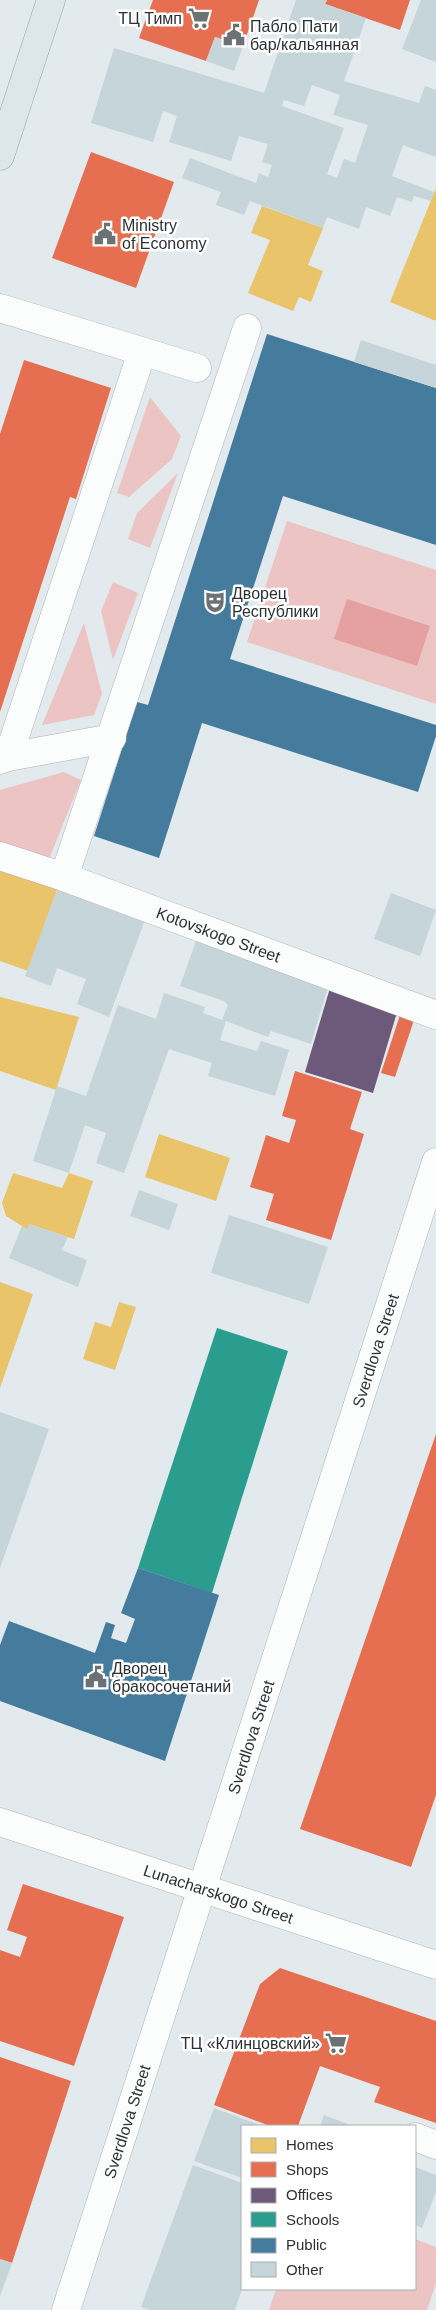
<svg xmlns="http://www.w3.org/2000/svg" width="436" height="2310" viewBox="0 0 436 2310" font-family="Helvetica,sans-serif">
<style>
.green{fill:#edc4c4}
.water{fill:#e5a0a0}
.homes{fill:#e9c46a}
.shops{fill:#e76f51}
.offices{fill:#6d597a}
.schools{fill:#2a9d8f}
.public{fill:#457b9d}
.building{fill:#c5d5da;fill-rule:evenodd}
.lines{fill:none;stroke-linecap:round;stroke-linejoin:round}
.minor-casing{stroke:#adb3b5;stroke-width:29}
.major-casing{stroke:#95a7ac;stroke-width:29}
.minor{stroke:#fbfcfc;stroke-width:28}
.major{stroke:#dde6e8;stroke-width:28}
.labels{text-anchor:middle;stroke-width:5;stroke-linejoin:round;paint-order:stroke}
.poi-label{font-size:16px;fill:#2c3233;stroke:#fff;text-anchor:start}
.street-label{font-size:16px;fill:#2c3233;stroke:#fff}
</style>
<rect width="100%" height="100%" fill="#e2eaed"/>
<path class="green" d="M150,397L181,436L172,459L129,497L117,493Z
M178,473L150,548L128,539L137,513Z
M287,521L436,570V704L247,642Z
M113,582L138,593L113,660L101,611Z
M84,623L102,694L94,715L42,725Z
M64,772L81,780L49,859L0,844V790Z
M415,2239L436,2247V2283L427,2310H269L276,2289H415Z"/>
<path class="water" d="M347,599L430,626L417,666L334,639Z"/>
<path class="homes" d="M436,188V321L390,302Z
M262,206L323,228L308,265L323,271L311,302L299,297L293,311L248,293L270,240L251,233Z
M0,865L58,887L28,971L0,961Z
M0,997L79,1017L56,1090L0,1071Z
M159,1134L230,1158L216,1201L145,1177Z
M13,1173L62,1188L69,1173L93,1181L74,1239L29,1224L28,1230L6,1216L2,1203Z
M0,1282L33,1294L0,1388Z
M119,1302L136,1307L115,1370L83,1359L95,1322L111,1327Z"/>
<path class="shops" d="M153,0H259L243,46L215,37L206,61L139,38Z
M327,0H410L400,30L325,4Z
M91,152L174,182L136,288L52,258Z
M24,360L111,388L76,499L70,497L0,712V434Z
M400,1015L414,1020L395,1077L381,1073Z
M295,1071L362,1092L350,1129L364,1134L331,1240L266,1220L274,1194L250,1187L266,1135L289,1143L296,1120L282,1116Z
M436,1434V1795L411,1867L300,1829Z
M23,1884L124,1917L74,2066L0,2041V1950L20,1957L27,1937L7,1930Z
M280,1968L436,2021V2123L374,2102L380,2087L320,2066L298,2126H270L214,2105L260,1984Z
M0,2057L71,2081L12,2263L0,2259Z"/>
<path class="offices" d="M330,988L398,1009L373,1093L305,1072Z"/>
<path class="schools" d="M217,1328L288,1351L212,1593L138,1568Z"/>
<path class="public" d="M267,334L436,388V545L283,496L230,659L436,725V736L418,792L202,723L159,858L94,836L137,702L148,705Z
M138,1568L219,1595L165,1761L0,1701V1645L9,1621L95,1653L106,1622L115,1625L111,1638L126,1643L135,1619L121,1613Z"/>
<path class="building" d="M296,0H327L325,4L366,18L344,81L419,103L425,86L436,90V157L403,145L392,176L434,192L431,201L414,196L412,202L397,197L390,216L366,207L359,229L327,217L323,228L250,201L244,215L216,205L221,192L182,178L190,158L256,183L259,173L268,177L272,165L262,162L268,144L239,136L231,161L169,142L177,116L163,111L153,142L91,123L114,48L264,93ZM312,85L340,95L333,115L368,125L355,163L344,159L337,178L327,174L344,128L282,106L284,100L304,106Z
M421,0H436V62L402,49Z
M215,37L243,46L234,71L206,61Z
M361,340L436,365V388L354,362Z
M58,887L145,920L109,1017L77,1004L86,979L57,968L51,986L25,976Z
M391,893L436,910L420,956L374,939Z
M196,941L328,987L311,1044L271,1031L268,1037L226,1021L220,1040L257,1051L261,1041L289,1050L275,1096L208,1076L212,1063L169,1049L124,1173L96,1163L106,1133L85,1125L69,1173L33,1161L57,1086L86,1096L118,1005L156,1019L164,993L205,1007L203,1013L222,1020L228,1005L224,1001L180,986Z
M139,1190L178,1204L169,1230L130,1216Z
M229,1215L328,1247L309,1304L211,1273Z
M29,1224L68,1237L62,1250L87,1260L78,1287L9,1258L22,1226L28,1230Z
M0,1412L49,1429L0,1568Z
M214,2108L263,2126H242V2178L194,2161Z
M324,2115L353,2126H320Z
M193,2165L242,2183V2289L235,2310H150L141,2307Z
M415,2167L436,2175V2192L422,2228L415,2225Z
M0,2259L12,2263L0,2296Z"/>
<g class="lines">
<g class="minor-casing">
<g id="minor">
<path d="M0,308L197,368"/>
<path d="M8,757L112,738"/>
<path d="M0,760L8,757L142,352"/>
<path id="s1" d="M0,856L64,877L436,1015"/>
<path d="M64,877L247,328"/>
<path id="s2" d="M0,1822L436,1965"/>
<path d="M415,2137L436,2145"/>
<path id="s3" d="M66,2310L436,1162"/>
</g>
</g>
<g class="major-casing">
<path id="major" d="M0,156L51,0"/>
</g>
<use href="#minor" class="minor"/>
<use href="#major" class="major"/>
</g>
<defs>
<g id="supermarket-bare" transform="scale(1.725)"><path d="M-6-5.5h2.5l.6 2H6L4.5 2H-2.5L-4.4-4H-6ZM-1.5 3.2a1.3 1.3 0 1 0 .1 0ZM3 3.2a1.3 1.3 0 1 0 .1 0Z" fill="#6c7274" stroke="#fff" stroke-width="2.5" paint-order="stroke"/></g>
<g id="civic-bare" transform="scale(1.725)"><path d="M-.6-6.5H3V-4.5H.6V-3L4-1V1h2V6H-6V1h2V-1L-.6-3ZM-1.2 2.5V6h2.4V2.5Z" fill="#6c7274" stroke="#fff" stroke-width="2.5" paint-order="stroke"/></g>
<g id="theatre-bare" transform="scale(1.725)"><path d="M-5-5.5Q0-4 5-5.5V0Q5 5 0 6Q-5 5-5 0ZM-3.3-2.5H-1v1.5H-3.3ZM1-2.5H3.3v1.5H1ZM-2.8 1Q0 5.5 2.8 1Z" fill="#6c7274" stroke="#fff" stroke-width="2.5" paint-order="stroke"/></g>
</defs>
<g fill-rule="evenodd">
<use href="#supermarket-bare" x="199" y="18"/>
<use href="#civic-bare" x="234" y="35"/>
<use href="#civic-bare" x="105" y="234"/>
<use href="#theatre-bare" x="215" y="602"/>
<use href="#civic-bare" x="96" y="1677"/>
<use href="#supermarket-bare" x="336" y="2043"/>
</g>
<g class="labels">
<g class="poi-label">
<text x="182" y="24" text-anchor="end">ТЦ Тимп</text>
<text x="250" y="32">Пабло Пати<tspan x="250" dy="18">бар/кальянная</tspan></text>
<text x="122" y="231">Ministry<tspan x="122" dy="18">of Economy</tspan></text>
<text x="232" y="599">Дворец<tspan x="232" dy="18">Республики</tspan></text>
<text x="112" y="1674">Дворец<tspan x="112" dy="18">бракосочетаний</tspan></text>
<text x="320" y="2049" text-anchor="end">ТЦ «Клинцовский»</text>
</g>
<g class="street-label">
<text dy="6" stroke="none"><textPath href="#s1" startOffset="232">Kotovskogo Street</textPath></text>
<text dy="6" stroke="none"><textPath href="#s3" startOffset="1008">Sverdlova Street</textPath></text>
<text dy="6" stroke="none"><textPath href="#s3" startOffset="602">Sverdlova Street</textPath></text>
<text dy="6" stroke="none"><textPath href="#s2" startOffset="230">Lunacharskogo Street</textPath></text>
<text dy="6" stroke="none"><textPath href="#s3" startOffset="198">Sverdlova Street</textPath></text>
</g>
</g>
<rect x="241" y="2125" width="175" height="165" fill="#ffffff" stroke="#abadad"/>
<rect x="251" y="2138" width="25" height="15" fill="#e9c46a" stroke="#abadad"/>
<text x="286" y="2150" font-size="15" fill="#2c3233">Homes</text>
<rect x="251" y="2162" width="25" height="15" fill="#e76f51" stroke="#abadad"/>
<text x="286" y="2175" font-size="15" fill="#2c3233">Shops</text>
<rect x="251" y="2188" width="25" height="15" fill="#6d597a" stroke="#abadad"/>
<text x="286" y="2200" font-size="15" fill="#2c3233">Offices</text>
<rect x="251" y="2212" width="25" height="15" fill="#2a9d8f" stroke="#abadad"/>
<text x="286" y="2225" font-size="15" fill="#2c3233">Schools</text>
<rect x="251" y="2238" width="25" height="15" fill="#457b9d" stroke="#abadad"/>
<text x="286" y="2250" font-size="15" fill="#2c3233">Public</text>
<rect x="251" y="2262" width="25" height="15" fill="#c5d5da" stroke="#abadad"/>
<text x="286" y="2275" font-size="15" fill="#2c3233">Other</text>
</svg>
